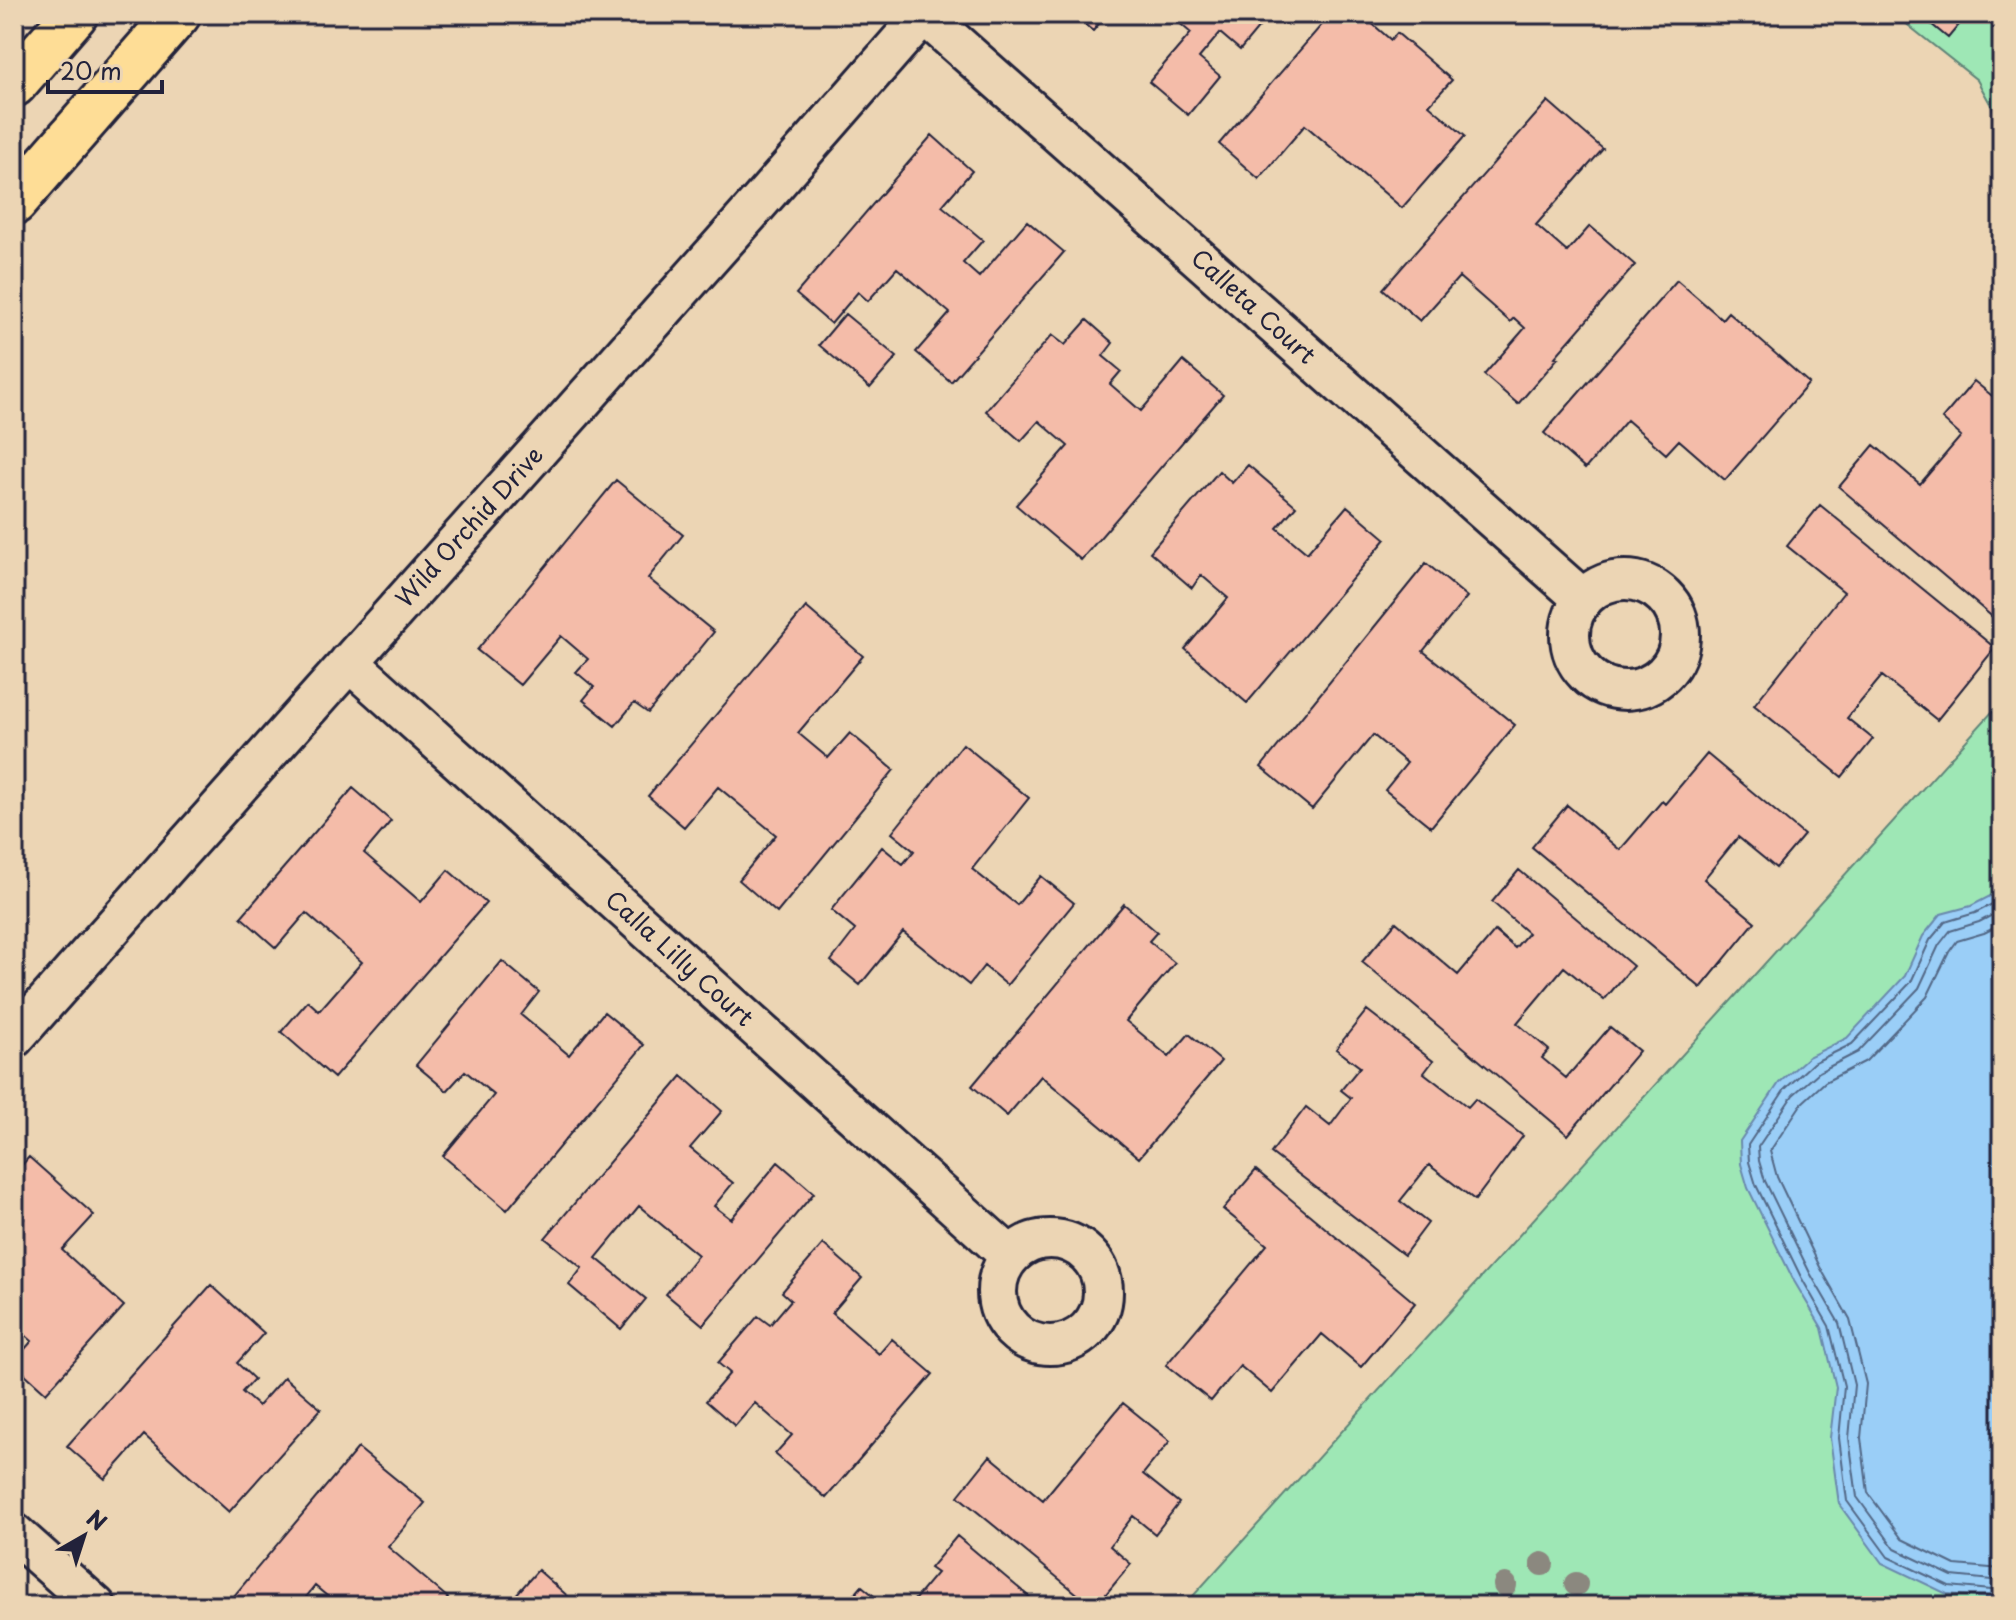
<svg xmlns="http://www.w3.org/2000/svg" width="2016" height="1620" viewBox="0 0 2016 1620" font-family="'Playpen Sans',sans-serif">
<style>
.green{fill:#9ee7b5;stroke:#608478;stroke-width:2}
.water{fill:#9acef7;stroke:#6a89ac;stroke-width:2}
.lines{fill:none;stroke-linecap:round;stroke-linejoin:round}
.shore{stroke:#526786;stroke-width:2}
.building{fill:#f4bca9;stroke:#22223b;stroke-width:2}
.minor-casing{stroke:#22223b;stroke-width:44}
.highway-casing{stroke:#22223b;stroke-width:50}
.minor{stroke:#ecd5b4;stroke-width:38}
.highway{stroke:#fedd96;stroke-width:44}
.tree{fill:#8b887f}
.labels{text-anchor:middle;stroke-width:8;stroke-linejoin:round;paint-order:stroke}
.street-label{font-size:24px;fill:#22223b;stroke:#ecd5b4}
</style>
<rect width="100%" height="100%" fill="#ecd5b4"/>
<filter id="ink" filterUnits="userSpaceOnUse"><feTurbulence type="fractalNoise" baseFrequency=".0125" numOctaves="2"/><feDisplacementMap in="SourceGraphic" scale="16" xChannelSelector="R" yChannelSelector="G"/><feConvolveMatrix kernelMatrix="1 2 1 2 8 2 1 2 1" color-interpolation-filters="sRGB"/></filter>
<g filter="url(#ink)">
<path class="green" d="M1894,14H2002V125L1977,80Z
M2002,701V1606H1184Z"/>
<path class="water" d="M2002,888V1599L1947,1594L1882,1563L1839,1504L1830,1438L1836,1387L1822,1328L1794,1281L1748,1188L1741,1164L1740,1141L1779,1083L1808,1057L1847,1038L1905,976L1923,936L1941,914L1971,906L2000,891Z"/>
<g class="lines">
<path class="shore" d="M2002,899L1975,913L1945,922L1930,940L1911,982L1852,1044L1813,1063L1785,1089L1748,1145L1749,1162L1756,1185L1801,1277L1829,1326L1844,1386L1839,1438L1847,1501L1888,1557L1949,1586L2002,1591
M2002,910L1979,922L1950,931L1939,945L1919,988L1858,1052L1819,1072L1793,1095L1758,1147L1759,1161L1765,1181L1810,1273L1839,1323L1854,1385L1849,1438L1857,1497L1895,1549L1952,1576L2002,1581
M2002,924L1984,933L1957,941L1949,952L1927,997L1866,1061L1825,1082L1802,1103L1770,1151L1777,1177L1820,1267L1850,1320L1866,1384L1861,1438L1868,1493L1902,1539L1955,1565L2002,1569"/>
</g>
<path class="building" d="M1072,14H1107L1093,31Z
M1169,14H1270L1240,50L1220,33L1199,58L1220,76L1188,115L1149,82L1191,33Z
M1331,14H1361L1391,40L1397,33L1452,80L1429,105L1465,136L1402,208L1305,125L1259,179L1219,144Z
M1919,14H1968L1948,38Z
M1548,101L1603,149L1536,225L1567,252L1590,226L1635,265L1555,357L1558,358L1518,404L1484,375L1525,328L1514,318L1510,322L1459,277L1420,321L1383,289Z
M932,135L972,171L942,206L983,240L963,263L979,277L1027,221L1064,252L951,382L916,352L950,313L897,268L868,301L858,292L831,324L796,294Z
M1677,280L1722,319L1728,312L1809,383L1725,480L1679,440L1666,454L1627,420L1585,469L1544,433Z
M845,314L897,357L870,388L819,345Z
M1087,320L1113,343L1103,356L1121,371L1110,384L1141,411L1183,361L1223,395L1081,560L1016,505L1068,446L1039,421L1021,441L986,411L1052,335L1065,345Z
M1974,381L2002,404V508L1999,512L2002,515V625L1839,487L1874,445L1920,484L1961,436L1942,419Z
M1248,465L1296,506L1277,528L1307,553L1347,506L1386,539L1247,703L1185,649L1228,598L1201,575L1192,588L1150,552L1219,471L1232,483Z
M616,480L683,535L648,578L714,632L648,713L634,703L615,726L583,700L594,687L576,672L588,659L561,636L520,685L477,650Z
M1820,505L1995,648L1937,720L1882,676L1847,718L1873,739L1842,777L1754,705L1844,592L1787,546Z
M1426,563L1467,597L1423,651L1515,725L1431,827L1385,790L1407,763L1373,735L1312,809L1261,767Z
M806,607L863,656L798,733L828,758L850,733L894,770L777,913L739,880L776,835L718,787L684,827L648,796Z
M963,744L1029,798L972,869L1017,905L1041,876L1074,903L1007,985L984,966L969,985L903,932L860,985L831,961L855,930L831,910L882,847L903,864L914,851L892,833Z
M1707,754L1804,835L1776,868L1738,837L1704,879L1755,922L1701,988L1532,847L1567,805L1620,850L1662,801L1665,804Z
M353,788L391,821L364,853L421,902L448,870L486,903L334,1078L281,1032L308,1001L319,1011L362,962L306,913L276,948L241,917Z
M1519,870L1633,966L1604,1000L1564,967L1517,1023L1549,1050L1542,1058L1566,1078L1610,1027L1639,1051L1568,1135L1362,962L1396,922L1458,975L1495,931L1515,948L1528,933L1492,902Z
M1124,904L1157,932L1149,941L1175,963L1126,1021L1169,1057L1189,1034L1221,1061L1139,1158L1041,1076L1007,1116L972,1086Z
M502,961L539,992L521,1015L569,1055L604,1012L644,1045L507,1210L443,1156L494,1095L465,1071L447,1091L416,1065Z
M1367,1010L1433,1061L1424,1073L1468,1107L1475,1099L1523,1136L1475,1200L1429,1165L1400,1201L1428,1223L1404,1255L1271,1153L1306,1107L1330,1126L1351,1098L1341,1090L1360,1067L1336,1049Z
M682,1076L722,1111L690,1148L733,1183L714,1206L731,1219L778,1162L814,1193L703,1325L666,1294L698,1255L639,1206L596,1258L646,1299L621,1329L569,1285L582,1268L545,1238Z
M29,1157L94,1215L62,1250L124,1306L46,1393L14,1364V1361L32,1341L14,1325V1230L24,1219L14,1209V1174Z
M1256,1170L1415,1303L1361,1367L1322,1334L1272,1393L1240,1366L1211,1401L1166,1365L1267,1245L1223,1209Z
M823,1244L862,1278L832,1313L879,1354L892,1339L933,1374L826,1498L775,1454L792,1435L755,1403L735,1426L706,1401L730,1373L718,1363L758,1316L770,1325L791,1300L782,1292Z
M211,1285L264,1333L237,1363L254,1379L242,1392L258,1406L284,1377L321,1409L229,1512L144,1435L105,1479L67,1446Z
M1123,1403L1170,1441L1143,1474L1179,1503L1155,1534L1133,1516L1110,1546L1131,1564L1096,1606H1092L958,1496L990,1456L1043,1500Z
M358,1448L425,1503L388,1547L448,1598L441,1606H339L315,1586L299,1606H244L233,1597Z
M957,1536L1040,1606H909L937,1573L930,1568Z
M538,1570L579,1606H506Z
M862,1586L886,1606H845Z"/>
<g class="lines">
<g class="minor-casing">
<path id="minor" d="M923,14L1583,599
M1570 635a55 55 0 1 1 110 0a55 55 0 1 1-110 0Z
M349,662L1010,1256
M14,1038L749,214L924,14
M997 1292a53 53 0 1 1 106 0a53 53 0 1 1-106 0Z
M14,1533L96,1606"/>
</g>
<g class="highway-casing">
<path id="highway" d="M14,84L75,14
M14,202L178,14"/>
</g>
<use href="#minor" class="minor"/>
<use href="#highway" class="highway"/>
</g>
<g class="tree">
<circle cx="1542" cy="1564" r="12"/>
<circle cx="1576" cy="1584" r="12"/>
<circle cx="1505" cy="1585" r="12"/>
</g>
</g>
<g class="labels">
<g class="street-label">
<text transform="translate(1253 307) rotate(42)" y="8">Calleta Court</text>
<text transform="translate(470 527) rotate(-48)" y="8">Wild Orchid Drive</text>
<text transform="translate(679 959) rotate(42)" y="8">Calla Lilly Court</text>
</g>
</g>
<rect width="2016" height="1620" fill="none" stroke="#ecd5b4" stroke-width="48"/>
<rect x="24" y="24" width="1968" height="1572" fill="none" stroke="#22223b" stroke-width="3" filter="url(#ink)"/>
<g transform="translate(84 1536) rotate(39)" stroke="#ecd5b4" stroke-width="6" paint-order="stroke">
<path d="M0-6L14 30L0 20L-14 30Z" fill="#22223b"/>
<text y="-12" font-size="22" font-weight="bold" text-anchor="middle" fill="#22223b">N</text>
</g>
<path d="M48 80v12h114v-12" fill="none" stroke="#22223b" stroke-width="4"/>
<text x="60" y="80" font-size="24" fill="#22223b" stroke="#ecd5b4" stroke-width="6" paint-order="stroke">20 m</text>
</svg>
